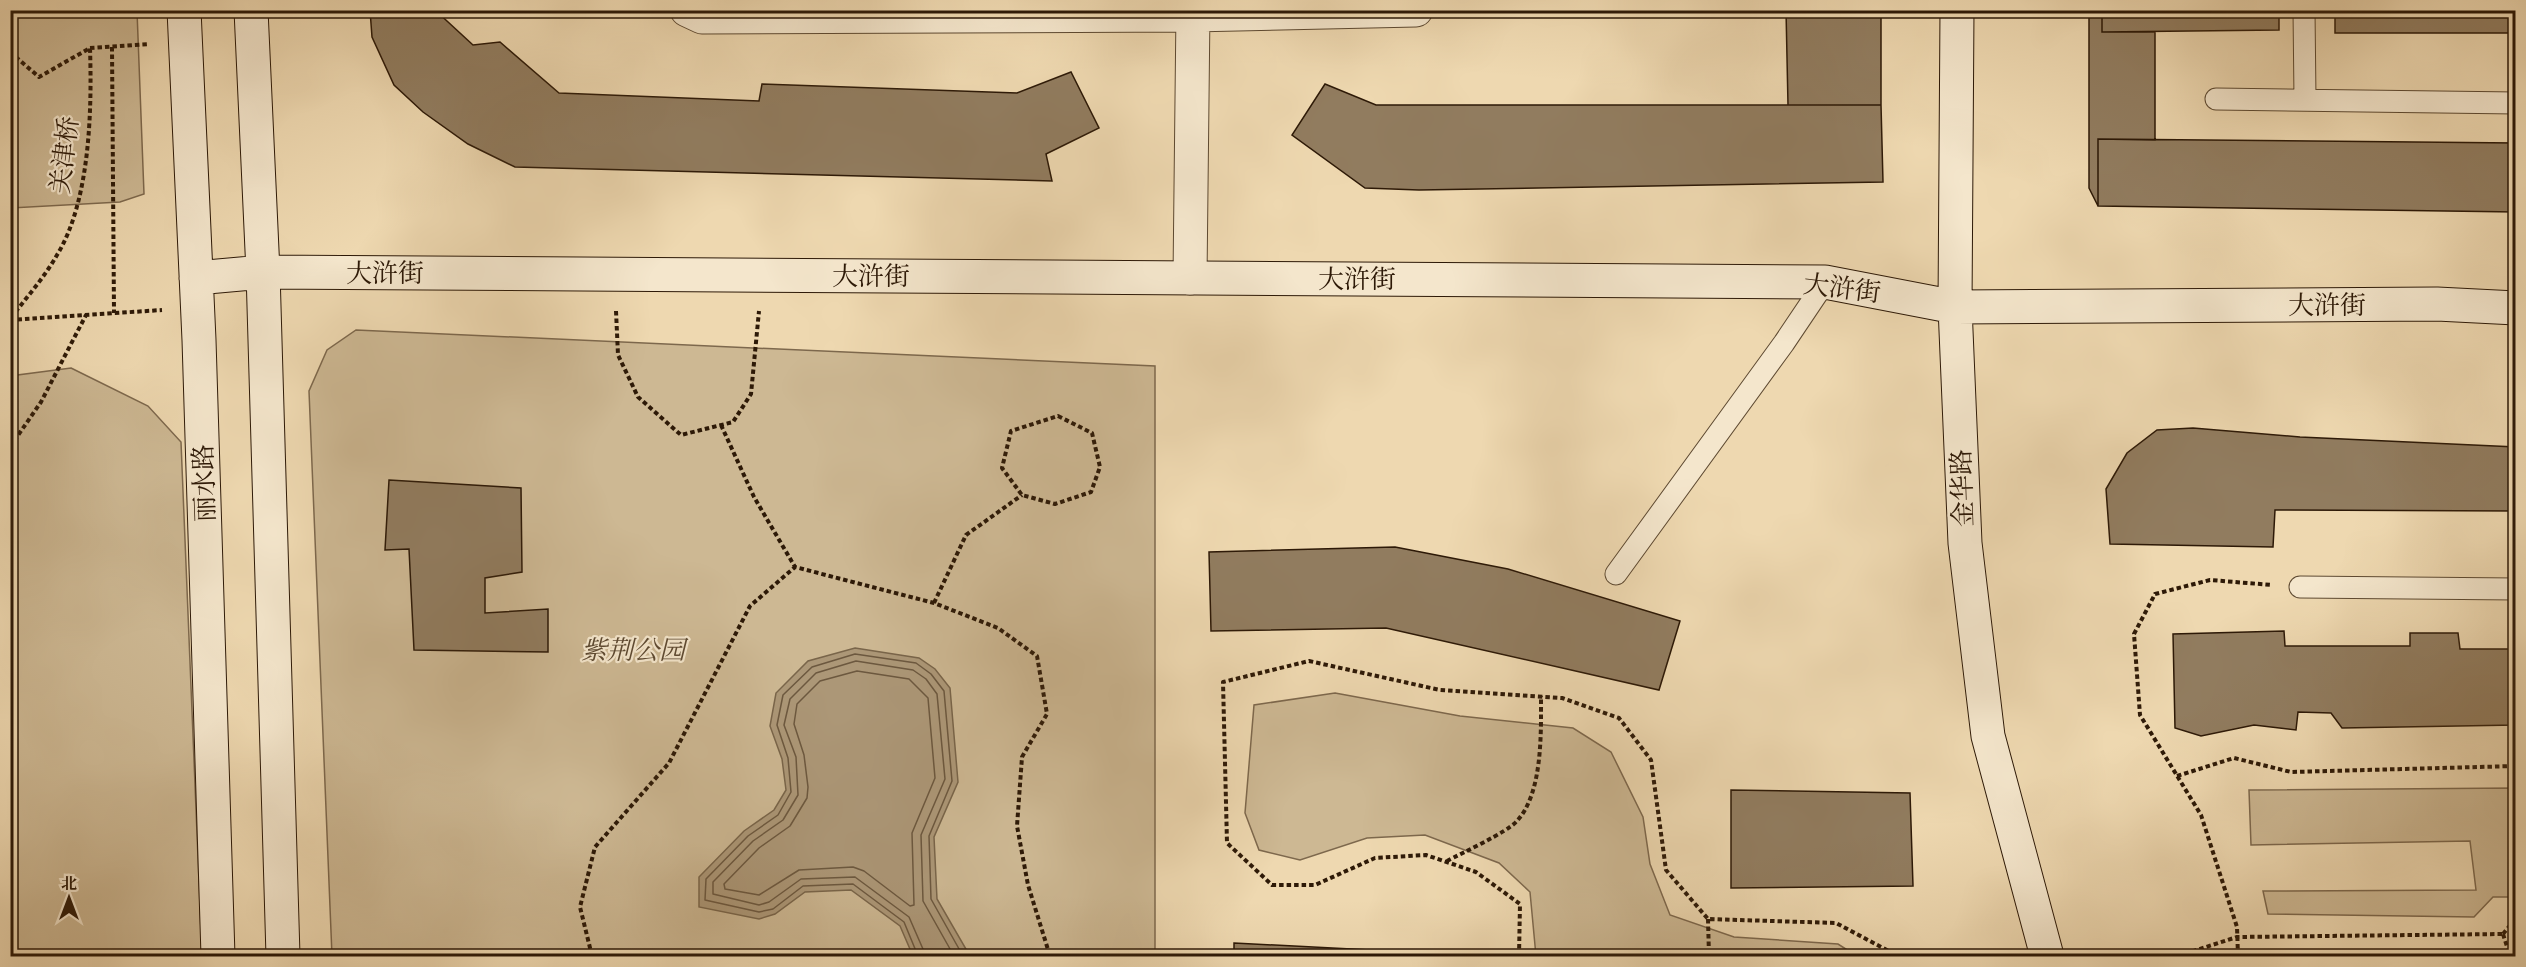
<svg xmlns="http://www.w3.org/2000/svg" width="2526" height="967" viewBox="0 0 2526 967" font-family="'IM FELL DW Pica','Noto Serif SC',serif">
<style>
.green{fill:#cdb893;stroke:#7d684d;stroke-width:1.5}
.water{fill:#ac9777;stroke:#79654a;stroke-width:1.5}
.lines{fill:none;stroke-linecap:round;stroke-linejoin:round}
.shore{stroke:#6c583f;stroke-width:1.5}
.building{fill:#917c5f;stroke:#2d1907;stroke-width:1.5}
.lane-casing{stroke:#5d4931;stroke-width:23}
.street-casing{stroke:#5d4931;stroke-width:35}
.secondary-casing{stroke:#2d1907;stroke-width:35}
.path{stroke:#2d1907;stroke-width:4;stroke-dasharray:4.5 3;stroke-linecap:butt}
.lane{stroke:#f4e6cc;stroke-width:21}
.street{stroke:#f4e6cc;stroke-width:33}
.secondary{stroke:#f4e6cc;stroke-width:33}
.labels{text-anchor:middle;stroke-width:4.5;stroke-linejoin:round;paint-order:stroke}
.street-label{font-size:26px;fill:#2d1907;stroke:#f4e6cc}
.park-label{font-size:26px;font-style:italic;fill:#5d4931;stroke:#f4e6cc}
</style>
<rect width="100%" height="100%" fill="#eed8b0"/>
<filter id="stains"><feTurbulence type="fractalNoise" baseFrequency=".00333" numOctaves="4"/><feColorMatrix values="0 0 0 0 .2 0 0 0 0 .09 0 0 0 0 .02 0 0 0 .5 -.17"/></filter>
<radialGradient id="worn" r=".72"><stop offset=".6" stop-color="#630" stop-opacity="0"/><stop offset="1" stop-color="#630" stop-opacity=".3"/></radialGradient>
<path class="green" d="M11,10L137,11L144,194L120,202L11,208Z
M356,330L1155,366V956H332L309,391L327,350Z
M71,368L148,406L181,442L202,956H11L10,376Z
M1335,693L1460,716L1573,728L1611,752L1643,817L1650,864L1670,915L1734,937L1838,944L1857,956H1536L1530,892L1499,863L1425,835L1367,838L1300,860L1259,850L1245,813L1254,705Z
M2515,788V897H2493L2474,917L2268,914L2263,891L2476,890L2470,841L2251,845L2249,790Z"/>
<path class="water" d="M855,648L919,658L935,669L950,688L958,782L934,837L937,899L970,956H913L900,926L851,890L805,892L775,914L759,919L699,907V877L744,831L774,810L786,790L782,759L770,726L776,693L808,661Z"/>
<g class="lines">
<path class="shore" d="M857,671L909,679L928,698L935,778L912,833L914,905L910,906L864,871L853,867L799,870L759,895L725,889L724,884L759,848L790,826L807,798L808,787L804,755L794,724L797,704L820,681Z
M918,956L904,922L853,884L803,886L773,909L759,912L705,900L706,879L748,836L778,815L791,792L788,758L777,725L783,695L812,667L855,654L916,663L931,674L944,691L952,781L929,836L931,899L963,956
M926,956L909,917L855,877L801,879L769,902L759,905L713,894V882L753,841L783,820L798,795L796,757L784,725L790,699L816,673L856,661L913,670L926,679L937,694L945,779L921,835L923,901L954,956"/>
</g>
<path class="building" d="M370,10H435L473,45L500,42L559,93L759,101L762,84L1017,93L1071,72L1099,128L1046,154L1052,181L515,167L468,144L423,112L394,85L372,37Z
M1786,10H1881V105H1788Z
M2089,10H2102V32H2155V140L2098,139V206L2089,188Z
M2102,10H2279V30L2102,32Z
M2335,10H2516V33H2335Z
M1325,84L1376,105H1881L1883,182L1419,190L1365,188L1292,135Z
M2098,139L2516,143V212L2098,206Z
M2193,428L2300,437L2516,447V511L2275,510L2273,547L2110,544L2106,489L2127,453L2157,430Z
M389,480L521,488L522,572L485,578V613L548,609V652L414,650L409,549L385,550Z
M1395,547L1508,569L1680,621L1659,690L1386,628L1211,631L1209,552Z
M2284,631L2285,646H2410V633H2458L2460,649H2516V725L2342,728L2331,713L2298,712L2296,730L2254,725L2201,736L2175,728L2173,634Z
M1731,790L1910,793L1913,886L1731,888Z
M1234,943L1486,956H1234Z"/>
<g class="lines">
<g class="lane-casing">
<path id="lane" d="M2304,10L2305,99
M2216,99L2516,103
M1616,574L1784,343L1825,282
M2300,587L2516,589"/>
</g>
<g class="street-casing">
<path id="street" d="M687,10L702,17L1193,15L1416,10
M1190,278L1193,10"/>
</g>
<g class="secondary-casing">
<path id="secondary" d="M184,10L199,340L218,956
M251,10L263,272L283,956
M1957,10L1955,307L1965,543L1988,736L2047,956
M196,278L263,272L1825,282L1955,307L2437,304L2516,308"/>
</g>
<path class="path" d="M112,47L114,313
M90,48L149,44
M10,52L39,77L90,48C92,111 90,201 57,255C44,278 26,298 10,319
M616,311L618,355L638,397L681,435L733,422L751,394L759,311
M10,320L162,310
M1058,416L1092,433L1100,467L1091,492L1055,504L1022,495L1002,468L1011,431Z
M721,425L754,497L795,567L934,603L998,628L1037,656L1047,714L1022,757L1017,826L1028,885L1050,956
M10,447L41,402L86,315
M934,603L966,535L1022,495
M2177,776L2234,758L2291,772L2516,766
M1447,861C1462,853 1507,832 1516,822C1543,794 1541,733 1541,696
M1708,919L1709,956
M2503,934L2510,956
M2503,934L2516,918
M592,956L580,907L595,847L669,763L750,606L795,567
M1519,956L1520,904L1476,872L1426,855L1375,858L1315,885H1272L1227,843L1223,682L1309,661L1440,690L1562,698L1619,718L1651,760L1666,870L1708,919L1836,923L1898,956
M2178,956L2237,937L2503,934
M2238,956L2237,927L2201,815L2140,715L2134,634L2155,594L2210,580L2272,585"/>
<use href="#lane" class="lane"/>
<use href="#street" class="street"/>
<use href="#secondary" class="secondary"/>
</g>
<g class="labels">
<g class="street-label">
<text transform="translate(64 155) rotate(-83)" y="9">关津桥</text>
<text x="385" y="282">大浒街</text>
<text x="871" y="285">大浒街</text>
<text x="1357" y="288">大浒街</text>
<text transform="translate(1842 288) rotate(7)" y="9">大浒街</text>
<text x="2327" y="314">大浒街</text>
<text transform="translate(204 483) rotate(-92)" y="9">丽水路</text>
<text transform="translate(1962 488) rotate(-92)" y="9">金华路</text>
</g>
<g class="park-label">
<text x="633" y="659">紫荆公园</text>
</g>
</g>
<rect width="2526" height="967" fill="none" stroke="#eed8b0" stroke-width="36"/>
<rect x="12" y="12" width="2502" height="943" fill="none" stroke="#2d1907" stroke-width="3"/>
<rect x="18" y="18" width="2490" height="931" fill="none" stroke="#2d1907" stroke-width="1.5"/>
<g transform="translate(69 898)" stroke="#f4e6cc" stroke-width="4.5" paint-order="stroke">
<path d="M0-4.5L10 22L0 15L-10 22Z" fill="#2d1907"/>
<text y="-9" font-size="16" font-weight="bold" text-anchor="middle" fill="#2d1907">北</text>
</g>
<rect width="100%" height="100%" filter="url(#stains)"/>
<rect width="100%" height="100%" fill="url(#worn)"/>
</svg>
